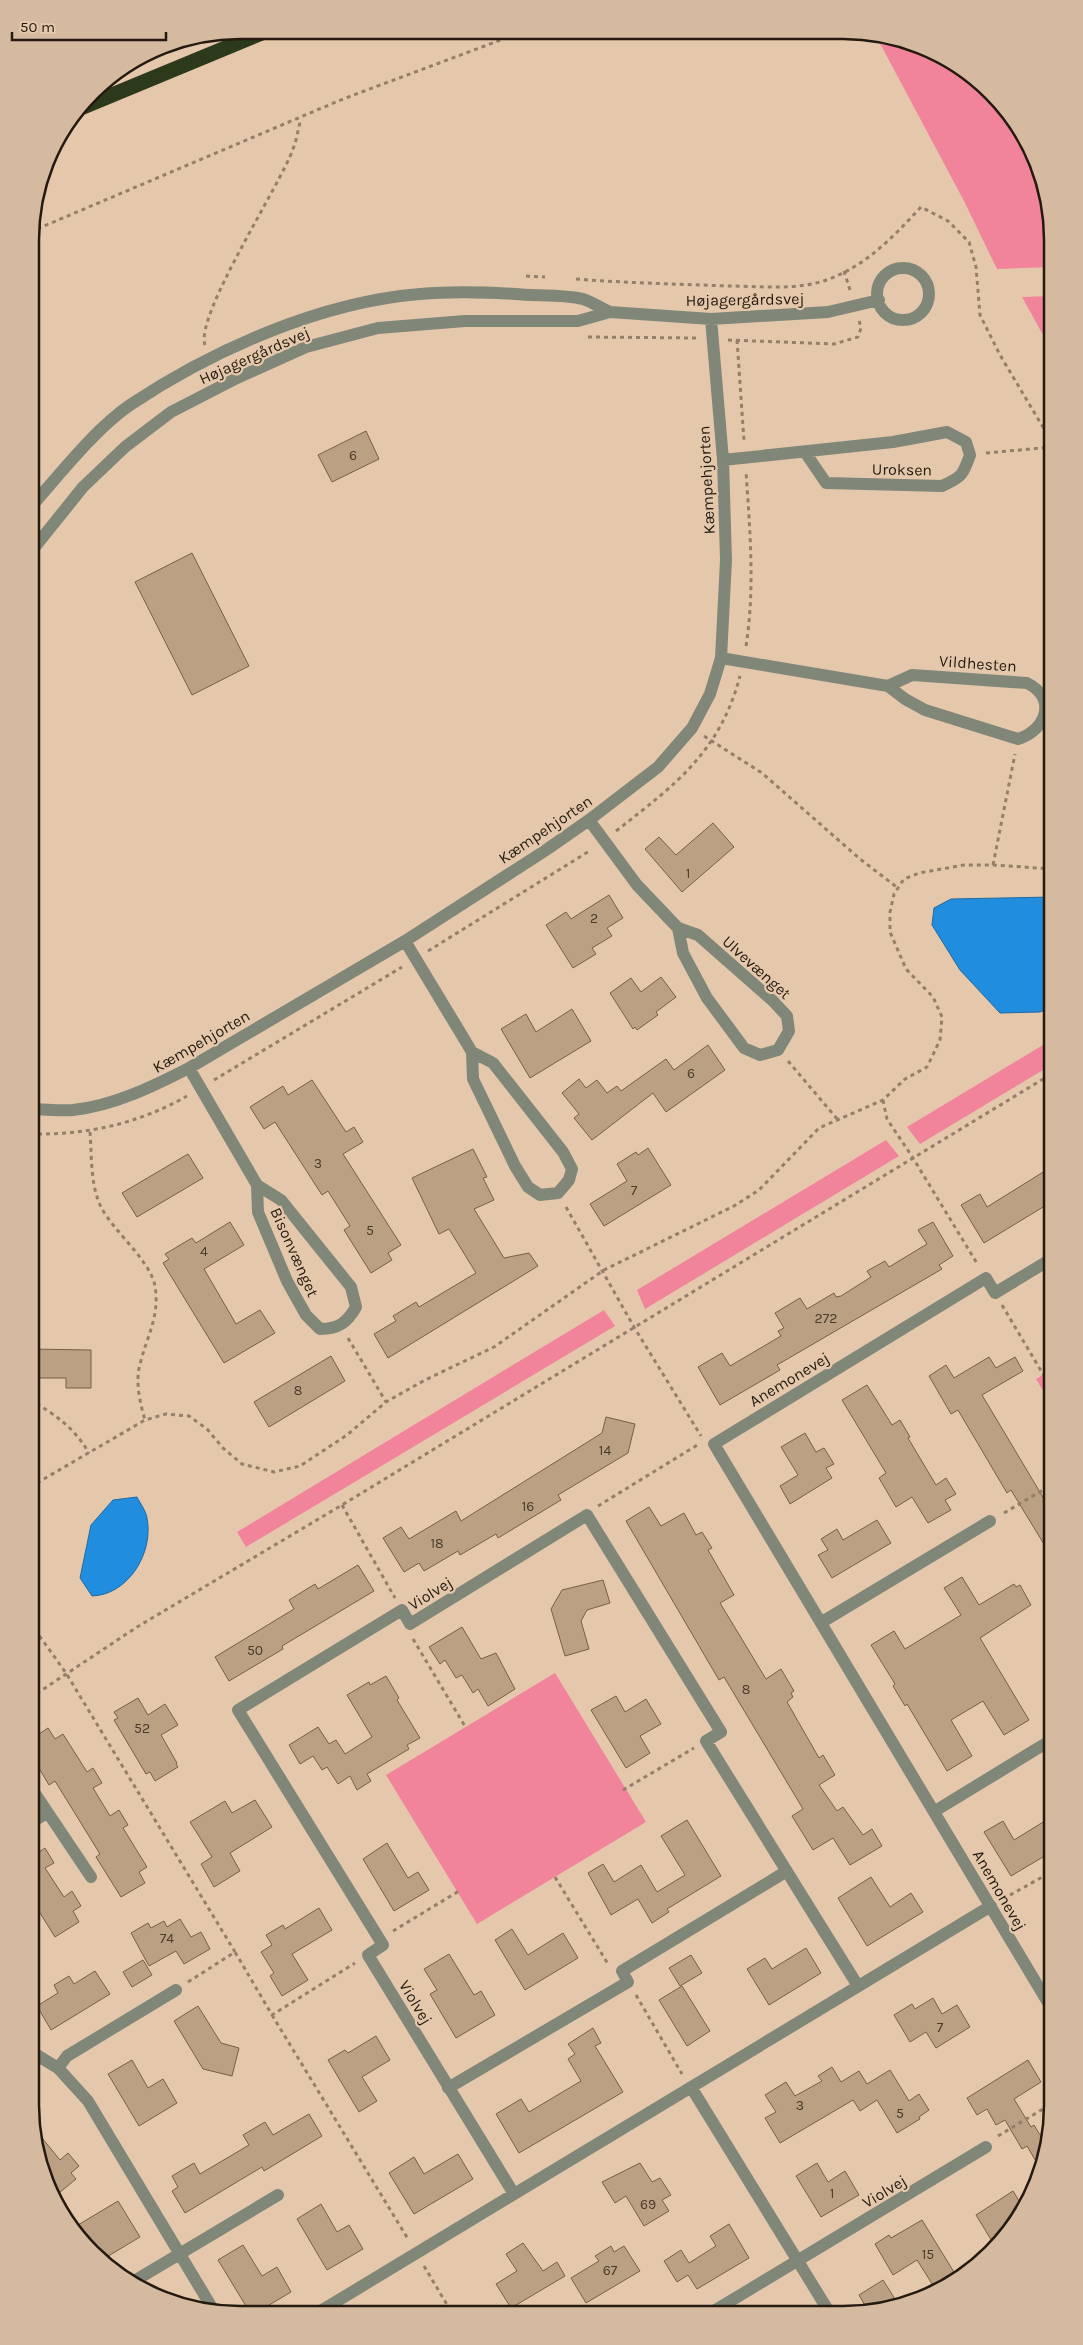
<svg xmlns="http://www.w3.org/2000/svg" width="1083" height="2345" viewBox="0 0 1083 2345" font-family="Karla,sans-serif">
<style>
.green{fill:#f1839b}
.water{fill:#218dde;stroke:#226aa0}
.building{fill:#bca084;stroke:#785f44}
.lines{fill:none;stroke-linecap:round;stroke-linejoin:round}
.path{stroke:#947f6a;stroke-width:3;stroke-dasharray:4 4;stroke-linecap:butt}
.street{stroke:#808778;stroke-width:12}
.highway{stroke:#2d391b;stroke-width:15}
.labels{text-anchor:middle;stroke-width:4.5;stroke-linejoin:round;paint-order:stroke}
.number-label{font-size:14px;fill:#4a3c2c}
.street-label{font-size:16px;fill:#241a0f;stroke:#e5c8ab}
.rim{fill:none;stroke:#241a0f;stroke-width:2.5}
</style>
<rect width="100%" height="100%" fill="#e5c8ab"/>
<path class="green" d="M875,34H884L936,52L982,82L1018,124L1046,185L1053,240V267L997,269L964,201Z
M1053,296V353L1022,297Z
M1053,1039V1064L920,1144L907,1127Z
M886,1140L899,1156L645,1309L637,1290Z
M604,1310L615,1326L246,1547L237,1532Z
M1053,1369V1407L1036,1379Z
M555,1673L646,1822L477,1924L386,1775Z"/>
<path class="water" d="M1053,897V1007L1040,1012L1000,1013L960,970L932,925L934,908L951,899Z
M137,1497C140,1503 146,1511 147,1518C154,1553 128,1595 92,1596L80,1578L91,1525L113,1500Z"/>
<path class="building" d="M366,431L379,459L332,482L318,455Z
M192,553L249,666L192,695L135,582Z
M713,823L734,847L682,892L645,849L659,837L676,855Z
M609,895L623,918L607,928L612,936L592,948L596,954L573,968L546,925L566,912L571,919Z
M661,977L676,997L656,1012L658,1015L637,1030L635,1027L633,1029L610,993L631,978L641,992Z
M572,1009L591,1041L530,1078L501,1029L526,1014L536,1032Z
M708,1045L725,1070L666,1112L653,1093L592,1140L574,1118L579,1114L562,1093L579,1079L586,1088L597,1080L607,1093L617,1086L621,1091L666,1059L674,1070Z
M312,1080L346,1132L354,1127L363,1142L343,1154L401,1245L388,1253L392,1260L371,1273L344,1230L350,1226L328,1191L322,1195L275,1122L264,1129L250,1107L283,1086L288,1095Z
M648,1148L671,1185L604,1226L590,1204L627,1181L617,1164L636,1152L638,1155Z
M473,1149L487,1177L483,1178L494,1200L474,1209L504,1258L529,1253L538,1266L388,1358L374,1334L396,1321L393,1316L416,1302L419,1307L476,1273L449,1229L439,1234L412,1178Z
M188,1154L203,1178L137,1217L122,1193Z
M1053,1166V1201L984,1243L961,1205L980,1194L987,1207Z
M230,1222L244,1245L204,1269L236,1324L260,1310L275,1333L224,1363L163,1263L169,1259L165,1254L192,1238L196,1243Z
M933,1222L953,1256L939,1265L942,1269L777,1365L780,1370L720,1405L698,1367L722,1353L730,1366L781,1336L778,1331L784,1328L775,1313L800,1298L807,1309L834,1293L836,1297L841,1296L871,1277L867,1271L885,1261L889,1267L927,1244L918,1230Z
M30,1349L91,1350V1388H66V1378H30Z
M331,1356L345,1381L269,1427L254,1402Z
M989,1357L996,1368L1015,1357L1023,1371L982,1395L1047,1504L1053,1500V1559L1011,1490L1007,1493L958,1410L951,1414L929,1376L946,1365L954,1378Z
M867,1385L892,1425L900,1420L910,1437L908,1438L936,1485L946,1478L956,1494L945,1500L951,1510L928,1523L912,1497L896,1507L879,1478L886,1473L842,1400Z
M606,1417L635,1424L628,1453L558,1495L561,1500L498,1538L496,1534L460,1555L458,1551L424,1571L419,1563L404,1572L383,1538L401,1527L409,1539L456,1511L461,1521L602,1433Z
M805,1433L816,1452L824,1448L834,1464L826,1468L832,1478L790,1504L780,1486L798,1475L781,1447Z
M649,1507L661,1526L684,1513L696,1535L702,1532L712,1548L708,1550L734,1595L720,1603L766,1679L781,1669L794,1691L791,1693L793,1697L787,1702L819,1758L823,1755L835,1775L819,1785L837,1811L843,1807L863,1835L872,1829L882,1846L850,1865L833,1838L813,1850L792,1816L803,1809L724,1677L719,1680L626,1521Z
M877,1520L891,1543L832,1578L818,1555L828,1550L821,1539L837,1529L843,1540Z
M358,1565L374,1591L282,1646L283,1649L229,1681L215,1657L294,1609L289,1600L315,1584L318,1589Z
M962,1577L979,1605L1014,1584L1016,1587L1020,1585L1031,1605L980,1638L1029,1720L1004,1735L983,1701L951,1720L972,1756L947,1771L907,1704L905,1706L893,1686L895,1684L871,1645L894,1631L905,1649L961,1615L944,1588Z
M603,1580L610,1603L587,1610L581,1621L589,1649L565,1656L551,1609L562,1590Z
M462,1627L481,1659L496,1653L515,1689L488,1706L478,1689L473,1693L462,1675L456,1678L445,1660L440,1664L429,1647Z
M386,1676L399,1698L397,1700L420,1738L407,1745L409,1749L367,1774L371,1781L357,1790L350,1776L338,1784L327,1767L322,1770L313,1756L300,1764L289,1745L318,1727L329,1744L336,1740L345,1754L372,1737L347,1695L369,1682L370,1685Z
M616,1696L625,1712L646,1699L661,1724L640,1736L650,1753L626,1768L591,1710Z
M138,1698L148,1715L165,1704L178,1725L161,1735L177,1763L176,1764L178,1767L155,1781L150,1772L146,1774L114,1720L118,1718L114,1712Z
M48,1728L55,1739L63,1734L87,1772L93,1768L102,1783L93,1788L110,1816L119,1810L128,1825L123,1828L147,1867L139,1872L145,1883L121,1897L96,1857L100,1854L55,1781L49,1785L30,1753V1740Z
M255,1800L272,1827L230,1853L240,1871L214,1887L201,1864L212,1857L190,1822L225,1801L232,1813Z
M1053,1816V1851L1011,1876L984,1832L1003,1821L1014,1840Z
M687,1820L721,1876L667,1909L669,1912L652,1923L638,1899L611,1915L588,1873L603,1864L614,1882L641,1865L657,1892L685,1875L661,1836Z
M387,1843L408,1878L418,1872L429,1890L394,1911L363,1859Z
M30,1844L36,1854L45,1848L54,1863L45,1868L64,1897L72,1891L81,1906L73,1911L79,1922L55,1937L30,1897Z
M871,1877L890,1907L911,1893L923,1912L867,1946L838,1898Z
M319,1908L332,1930L292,1954L308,1980L282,1996L270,1976L274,1973L261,1952L272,1945L266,1935L283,1925L285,1929Z
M180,1919L191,1937L201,1932L210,1949L184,1964L176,1951L149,1966L131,1933L148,1923L151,1928L164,1921L167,1927Z
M512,1929L528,1955L563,1933L578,1958L525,1990L495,1940Z
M806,1948L821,1973L769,2005L747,1969L765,1958L772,1969Z
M449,1954L474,1995L481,1991L495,2015L456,2038L430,1994L437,1990L424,1969Z
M691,1955L702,1973L680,1986L669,1968Z
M143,1960L152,1975L132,1987L123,1972Z
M95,1971L110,1994L51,2030L37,2006L58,1993L54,1985L69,1976L74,1984Z
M682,1986L710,2031L687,2046L659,2000Z
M933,1998L942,2014L957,2005L970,2027L936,2048L926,2032L910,2042L894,2015L912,2004L915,2009Z
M198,2006L221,2043L239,2048L232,2076L203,2069L174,2021Z
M593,2028L601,2043L595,2046L623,2092L519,2153L496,2114L521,2099L529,2112L581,2081L568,2059L575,2054L568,2044Z
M376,2036L390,2060L362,2077L377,2101L359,2112L328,2060L345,2050L348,2053Z
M132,2060L148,2088L163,2079L177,2103L139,2126L108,2074Z
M1028,2060L1041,2082L1014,2099L1031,2127L1034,2125L1040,2135L1050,2129L1041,2170L1027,2146L1022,2149L1005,2120L996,2125L987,2109L977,2115L967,2098Z
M832,2067L841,2082L859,2071L867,2084L890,2070L909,2101L919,2094L929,2110L919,2117L920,2119L897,2133L877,2100L860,2111L853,2100L780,2143L765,2118L776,2112L765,2095L786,2082L795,2096L822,2081L818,2076Z
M309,2114L322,2136L264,2171L262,2167L185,2213L172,2191L178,2187L172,2176L194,2163L200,2174L249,2145L243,2135L265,2122L273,2135Z
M33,2127L60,2160L68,2153L79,2166L71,2173L76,2179L53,2198L37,2160Z
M458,2154L473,2179L414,2214L389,2173L414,2157L424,2174Z
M640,2163L652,2182L660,2178L671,2195L662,2200L669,2211L644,2226L626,2196L615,2203L602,2182Z
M817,2163L828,2182L845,2171L859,2195L821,2217L796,2176Z
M1013,2191L1024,2209L1009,2233L995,2246L976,2215Z
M118,2201L140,2237L100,2261L73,2228Z
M321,2204L337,2232L349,2225L363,2249L327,2270L297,2219Z
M922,2220L957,2277L936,2290L917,2260L893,2275L875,2244L889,2235L891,2238Z
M729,2224L749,2258L697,2289L688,2275L677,2282L664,2261L681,2250L689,2263L716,2246L710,2236Z
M523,2243L543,2271L557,2262L565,2276L511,2308L496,2284L517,2271L506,2254Z
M243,2245L262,2276L277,2267L291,2292L259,2311H249L218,2260Z
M611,2246L614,2252L624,2246L640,2271L586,2303L571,2278L599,2261L595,2256Z
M883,2280L900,2307L869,2312L859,2295Z"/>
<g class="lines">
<path class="path" d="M30,232L343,99L522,32
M844,271L850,290
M526,276L545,277
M576,279C627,283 677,284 728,286C760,286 798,291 829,279C867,265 894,236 921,207L948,221L969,242L976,267L980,315L1000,355L1053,444
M588,337L697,338
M728,340L834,344L858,337L861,328L859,320
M737,340L744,441
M205,345C195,315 280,186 293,149C297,139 298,129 301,119
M986,453L1053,447
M30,579L40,567
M746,646C755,589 750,530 746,472
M704,736L762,773L860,859L898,888
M616,831C675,785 720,752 740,676
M993,865L1015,754
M428,951L591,850
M788,1061L838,1120
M214,1080L402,967
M883,1100L887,1119L913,1158L978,1265
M90,1132C92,1157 90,1184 101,1207C113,1231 150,1260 155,1286C160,1316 147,1336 140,1364C135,1382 140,1403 145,1420
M30,1134C87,1135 138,1124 187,1096
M566,1207L634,1327L701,1436
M1002,1305L1053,1391
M348,1338L386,1402
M30,1399C57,1417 72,1425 89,1453
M30,1487L145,1420L166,1414L189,1416L207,1429L223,1448L242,1464L274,1472L300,1466L347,1435L386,1402L425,1380L494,1347L604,1270L734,1206L759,1190L819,1128L883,1100L905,1079L927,1067L940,1040L942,1017L933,997L906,969L890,932V912L894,894L904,879L919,873L964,865H993L1053,869
M342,1505L395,1598
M598,1506L699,1444
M1004,1513L1053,1484
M30,1623L66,1673L235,1952
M413,1639L466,1728
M30,1698L137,1627L342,1505L1053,1073
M623,1790L694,1748
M555,1877L608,1964
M1003,1899L1053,1871
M393,1931L459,1891
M188,1982L235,1952L272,2015L355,1963
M636,1995L682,2074
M272,2015L408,2239
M998,2136L1053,2103
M424,2266L452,2313"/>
<path class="street" d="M877 294a26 26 0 1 1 52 0a26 26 0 1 1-52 0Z
M723,460L893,442L947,432L966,442L970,455C963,475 962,477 942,486L826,483L805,452
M30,508C59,475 95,429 130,405C213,350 320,302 420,294C452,291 484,292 515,294C534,296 565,294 583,299C592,302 601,308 610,312
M30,553L83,487L125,447L171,412L237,378L306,347L378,328L465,321H578L610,312L711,319L828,312L879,300
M721,658L888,686L905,699L925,710L1018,739C1047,730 1057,698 1027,683L912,675L888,686
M589,820L637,885L678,928L683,953L707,998L744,1048L760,1055L778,1050L789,1031L787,1016L773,1001L698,935L678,928
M405,941L472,1052L473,1079L515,1166L528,1187L540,1195L558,1193L569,1180L572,1169L563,1152L493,1063L472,1052
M189,1068L257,1185L258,1212L287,1281L306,1315L320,1329C338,1329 347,1323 356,1307L351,1287L281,1200L257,1185
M30,1109C44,1109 59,1111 73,1110C113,1106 154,1086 189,1068L405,941L546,850L589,820L658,767L692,728L710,694L721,658L726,560L723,460L711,319
M822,1622L990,1521
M30,1786L91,1877
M935,1811L1053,1739
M30,1823L47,1813
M1053,2011L714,1444L986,1278L995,1293L1053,1258
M30,2051L58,2068L88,2101L214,2311
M58,2068L67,2056L176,1990
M691,2087L831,2315
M448,2088L628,1982L622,1971L787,1871
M514,2194L368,1955L383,1945L238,1710L402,1610L410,1624L587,1515L721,1732L706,1741L858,1986
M131,2283L278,2195
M319,2312L991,1906
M709,2314L986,2147"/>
<path class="highway" d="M83,107L269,30"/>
</g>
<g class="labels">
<g class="number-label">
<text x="353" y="460">6</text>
<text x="688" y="878">1</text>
<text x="594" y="923">2</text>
<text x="691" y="1078">6</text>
<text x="318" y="1168">3</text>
<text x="634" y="1195">7</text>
<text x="370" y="1235">5</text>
<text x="204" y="1256">4</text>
<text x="826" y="1323">272</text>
<text x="298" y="1395">8</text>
<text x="605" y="1455">14</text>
<text x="528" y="1511">16</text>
<text x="437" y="1548">18</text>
<text x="255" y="1655">50</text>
<text x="746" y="1694">8</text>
<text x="142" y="1733">52</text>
<text x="167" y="1943">74</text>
<text x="940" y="2032">7</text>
<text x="800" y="2110">3</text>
<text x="900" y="2118">5</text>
<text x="832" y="2198">1</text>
<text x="648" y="2209">69</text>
<text x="928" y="2259">15</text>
<text x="610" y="2275">67</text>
</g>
<g class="street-label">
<text transform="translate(745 299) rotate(-1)" y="6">Højagergårdsvej</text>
<text transform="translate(254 355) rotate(-24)" y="6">Højagergårdsvej</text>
<text transform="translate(902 469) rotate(1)" y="6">Uroksen</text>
<text transform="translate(706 480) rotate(-93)" y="6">Kæmpehjorten</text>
<text transform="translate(978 663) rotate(4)" y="6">Vildhesten</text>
<text transform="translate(545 829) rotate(-34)" y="6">Kæmpehjorten</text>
<text transform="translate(757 967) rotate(42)" y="6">Ulvevænget</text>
<text transform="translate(201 1041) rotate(-30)" y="6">Kæmpehjorten</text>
<text transform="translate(295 1252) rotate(66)" y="6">Bisonvænget</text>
<text transform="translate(789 1379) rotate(-31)" y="6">Anemonevej</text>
<text transform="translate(430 1593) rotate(-32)" y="6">Violvej</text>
<text transform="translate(1000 1890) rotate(60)" y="6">Anemonevej</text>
<text transform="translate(416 2002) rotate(59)" y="6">Violvej</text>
<text transform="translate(884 2191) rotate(-31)" y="6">Violvej</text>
</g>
</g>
<path d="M0 0H1083V2345H0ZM240 39H843A201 201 0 0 1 1044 240V2105A201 201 0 0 1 843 2306H240A201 201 0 0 1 39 2105V240A201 201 0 0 1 240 39Z" fill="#d6ba9f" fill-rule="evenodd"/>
<path class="rim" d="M240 39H843A201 201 0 0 1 1044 240V2105A201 201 0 0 1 843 2306H240A201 201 0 0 1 39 2105V240A201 201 0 0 1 240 39Z"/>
<path d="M12 32v8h154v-8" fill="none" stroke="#241a0f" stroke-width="2.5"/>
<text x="20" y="32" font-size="15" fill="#241a0f" stroke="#e5c8ab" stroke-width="4" paint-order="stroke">50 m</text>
</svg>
